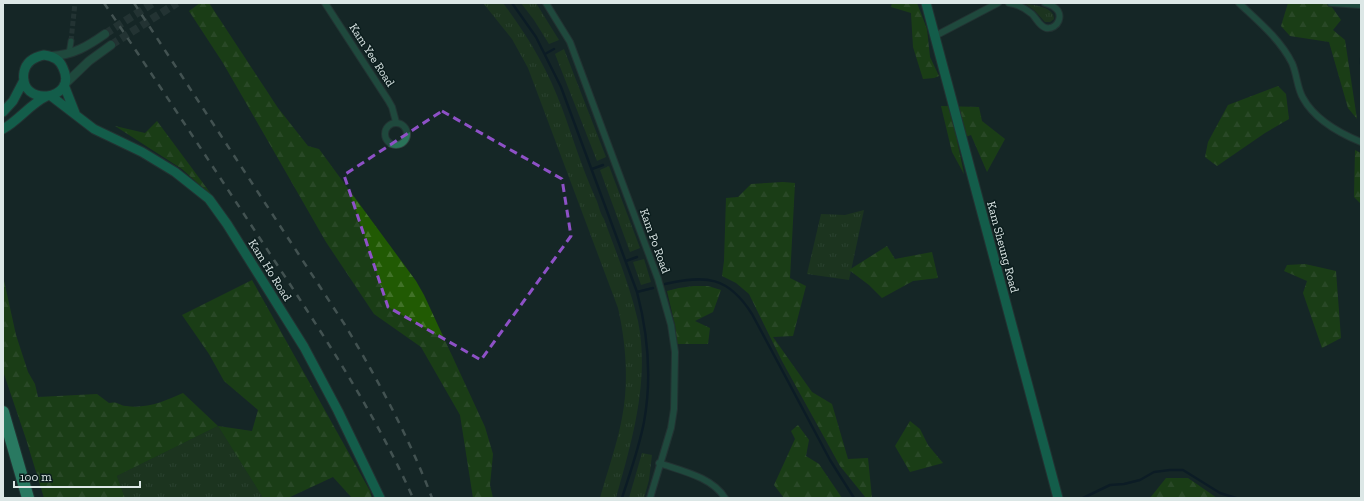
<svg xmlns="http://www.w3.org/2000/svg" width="1364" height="501" viewBox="0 0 1364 501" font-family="'Zilla Slab',serif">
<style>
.grass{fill:url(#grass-tufts)}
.forest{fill:url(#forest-firs)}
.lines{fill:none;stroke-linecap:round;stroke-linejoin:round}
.stream{stroke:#001125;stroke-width:2.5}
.pedestrian-tunnel{stroke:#334443;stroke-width:5;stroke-dasharray:5 2.5;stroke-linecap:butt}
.tertiary-tunnel{stroke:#334443;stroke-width:8;stroke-dasharray:8 4;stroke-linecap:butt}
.pedestrian-casing{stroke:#314241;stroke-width:7}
.minor-casing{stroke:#314241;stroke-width:8}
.tertiary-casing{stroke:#314241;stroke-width:10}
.secondary-casing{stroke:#314241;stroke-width:11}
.motorway-casing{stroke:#314241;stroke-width:14}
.pedestrian{stroke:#2a7359;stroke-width:5}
.minor{stroke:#2a7359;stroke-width:6}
.tertiary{stroke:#2a7359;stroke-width:8}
.secondary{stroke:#11a077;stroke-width:9}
.motorway{stroke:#40dda9;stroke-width:12}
.rail{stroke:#798786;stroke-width:2.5;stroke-dasharray:7 7;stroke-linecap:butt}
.marked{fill:none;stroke:#8e51c7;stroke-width:3;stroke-dasharray:8 5;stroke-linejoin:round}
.labels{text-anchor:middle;stroke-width:3;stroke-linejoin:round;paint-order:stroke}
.street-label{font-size:12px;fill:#dce7e6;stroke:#0b1d1d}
</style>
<defs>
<pattern id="grass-tufts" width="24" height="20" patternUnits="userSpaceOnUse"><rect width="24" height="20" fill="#244618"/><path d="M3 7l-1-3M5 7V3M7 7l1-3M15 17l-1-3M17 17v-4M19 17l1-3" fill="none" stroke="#43613a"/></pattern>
<pattern id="forest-firs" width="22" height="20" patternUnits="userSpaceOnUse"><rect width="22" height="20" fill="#215a03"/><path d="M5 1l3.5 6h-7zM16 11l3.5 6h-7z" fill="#417228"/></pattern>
</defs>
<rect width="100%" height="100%" fill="#152726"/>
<path class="grass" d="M483,3H503C528,36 548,70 562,108C573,138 582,168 595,197C599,204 599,212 604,219C616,252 630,286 638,321C650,380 632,441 616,498H600C607,472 617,445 622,418C629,382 626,343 618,308L528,68L512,39Z
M521,3H536L559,40L549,44L534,20Z
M1026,4C1035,5 1054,7 1054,19L1050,22H1045L1035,11Z
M564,49L606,157L597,161L555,54Z
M609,166L640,248L630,252L600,170Z
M864,210L849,280L807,274L821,214L845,215Z
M644,259L651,282L641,285L633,262Z
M218,426L263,498H125L117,476Z
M642,453L652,455L649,480L644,498H629Z"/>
<path class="forest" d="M200,3H209L278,108L308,146L319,149L416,281L424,295L485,427L493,454L490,485L493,498H473L460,415L421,347L374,314L326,242L223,63L189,11Z
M892,3H917L927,29L930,57L939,76L934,78L923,79L913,47L911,13L891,7Z
M1288,3H1329L1341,20L1333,30L1345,40L1357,119L1348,108L1329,42L1290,36L1281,26Z
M1278,86L1286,94L1289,119L1265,133L1217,166L1205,157L1208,142L1228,105Z
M941,106L979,107L982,121L1005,139L987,172L971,135L957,140L964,174L952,152Z
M157,121L214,198L182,169L115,126L145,133Z
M1355,150L1361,153V204L1354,197Z
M783,182L795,183L790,278L806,286L793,336L773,337L812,392L832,404L848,459L868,458L872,498H866L840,466L782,361L749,294L736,283L722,276L724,261L726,198L738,197L751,184Z
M887,246L895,259L932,252L938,278L913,281L882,298L869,285L849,270Z
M1305,264L1336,271L1341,338L1322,348L1303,293L1307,281L1284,271L1287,265Z
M3,276L16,335L28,372L35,384L38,397L97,394L109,403C118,401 118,405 126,406C147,409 165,401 183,393L218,426L252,431L258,410L224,381L209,354L182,315L252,280L370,491L372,498H352L333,477L288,498H263L218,426L117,476L125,498H44L26,439L3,371Z
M694,286H708L721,290L713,312L695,321L710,328L708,344H677L675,325L667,291L679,288Z
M910,421L920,429L928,445L943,463L910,472L895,446Z
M798,425L809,440L806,456L819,464L842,498H784L774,485L795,439L791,431Z
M1166,478H1188L1217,498H1150Z"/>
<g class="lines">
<path class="stream" d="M512,3L536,37L561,87L637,292C648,334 652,378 644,422C639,448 630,473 622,498
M545,54L554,49
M1361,58V64
M592,169L603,165
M626,261L637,257
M665,284C706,275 728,276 752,314L830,460L854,498
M637,292L653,288
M1083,498L1110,485L1124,484L1140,480L1154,472L1170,470H1183L1220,493L1236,498"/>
<path class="pedestrian-tunnel" d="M71,41L75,3"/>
<path class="tertiary-tunnel" d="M105,34L153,3
M111,45L177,3"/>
<g class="pedestrian-casing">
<path id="pedestrian" d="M69,54L71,41"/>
</g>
<g class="minor-casing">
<path id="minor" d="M325,3L388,100L392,107L396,122
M546,3L570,42L658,279L671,325L675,352L674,409L671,428L650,498
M1009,3C1018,4 1026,9 1032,14C1037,19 1039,26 1046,28C1058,30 1065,14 1054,7C1052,5 1048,4 1045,3
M1239,3C1258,21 1280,39 1292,63C1297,74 1297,88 1303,98C1315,120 1339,133 1361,142
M1331,3L1361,5
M935,36L998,3
M385 134a11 11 0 1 1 22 0a11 11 0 1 1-22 0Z
M659,463C682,471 712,477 725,498"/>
</g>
<g class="tertiary-casing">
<path id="tertiary" d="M52,56C73,55 88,46 105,34
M65,84L89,61L111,45"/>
</g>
<g class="secondary-casing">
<path id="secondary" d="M926,3L1058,498
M44,55C53,56 60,60 63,68C79,101 18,108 24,72C26,62 34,57 44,55Z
M64,85L75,113
M51,96L94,129L142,152L175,172L209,199L227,224L304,347L338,411L380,498
M3,112L13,101L24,80
M3,129C19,120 30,104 47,96"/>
</g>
<g class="motorway-casing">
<path id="motorway" d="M3,412L28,498"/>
</g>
<use href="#pedestrian" class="pedestrian"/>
<use href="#minor" class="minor"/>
<use href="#tertiary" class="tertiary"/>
<use href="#secondary" class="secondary"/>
<use href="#motorway" class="motorway"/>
<path class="rail" d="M104,3C162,89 219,176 276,263C326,339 376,415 413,498
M134,3L345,325C378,380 409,437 432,498"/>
</g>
<path d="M0 0H1364V501H0ZM442,111L562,179L571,236L481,360L388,307L344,175Z" fill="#152726" fill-opacity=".55" fill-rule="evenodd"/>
<path class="marked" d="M442,111L562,179L571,236L481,360L388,307L344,175Z"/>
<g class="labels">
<g class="street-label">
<text transform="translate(372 55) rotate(57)" y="4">Kam Yee Road</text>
<text transform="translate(655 241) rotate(70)" y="4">Kam Po Road</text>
<text transform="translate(1003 247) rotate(75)" y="4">Kam Sheung Road</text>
<text transform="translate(270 270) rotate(58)" y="4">Kam Ho Road</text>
</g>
</g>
<rect width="1364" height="501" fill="none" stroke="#dce7e6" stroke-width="8"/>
<path d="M14 481v6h126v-6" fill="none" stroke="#dce7e6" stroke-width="2"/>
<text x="20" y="481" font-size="12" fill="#dce7e6" stroke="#0b1d1d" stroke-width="3" paint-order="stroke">100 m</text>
</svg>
